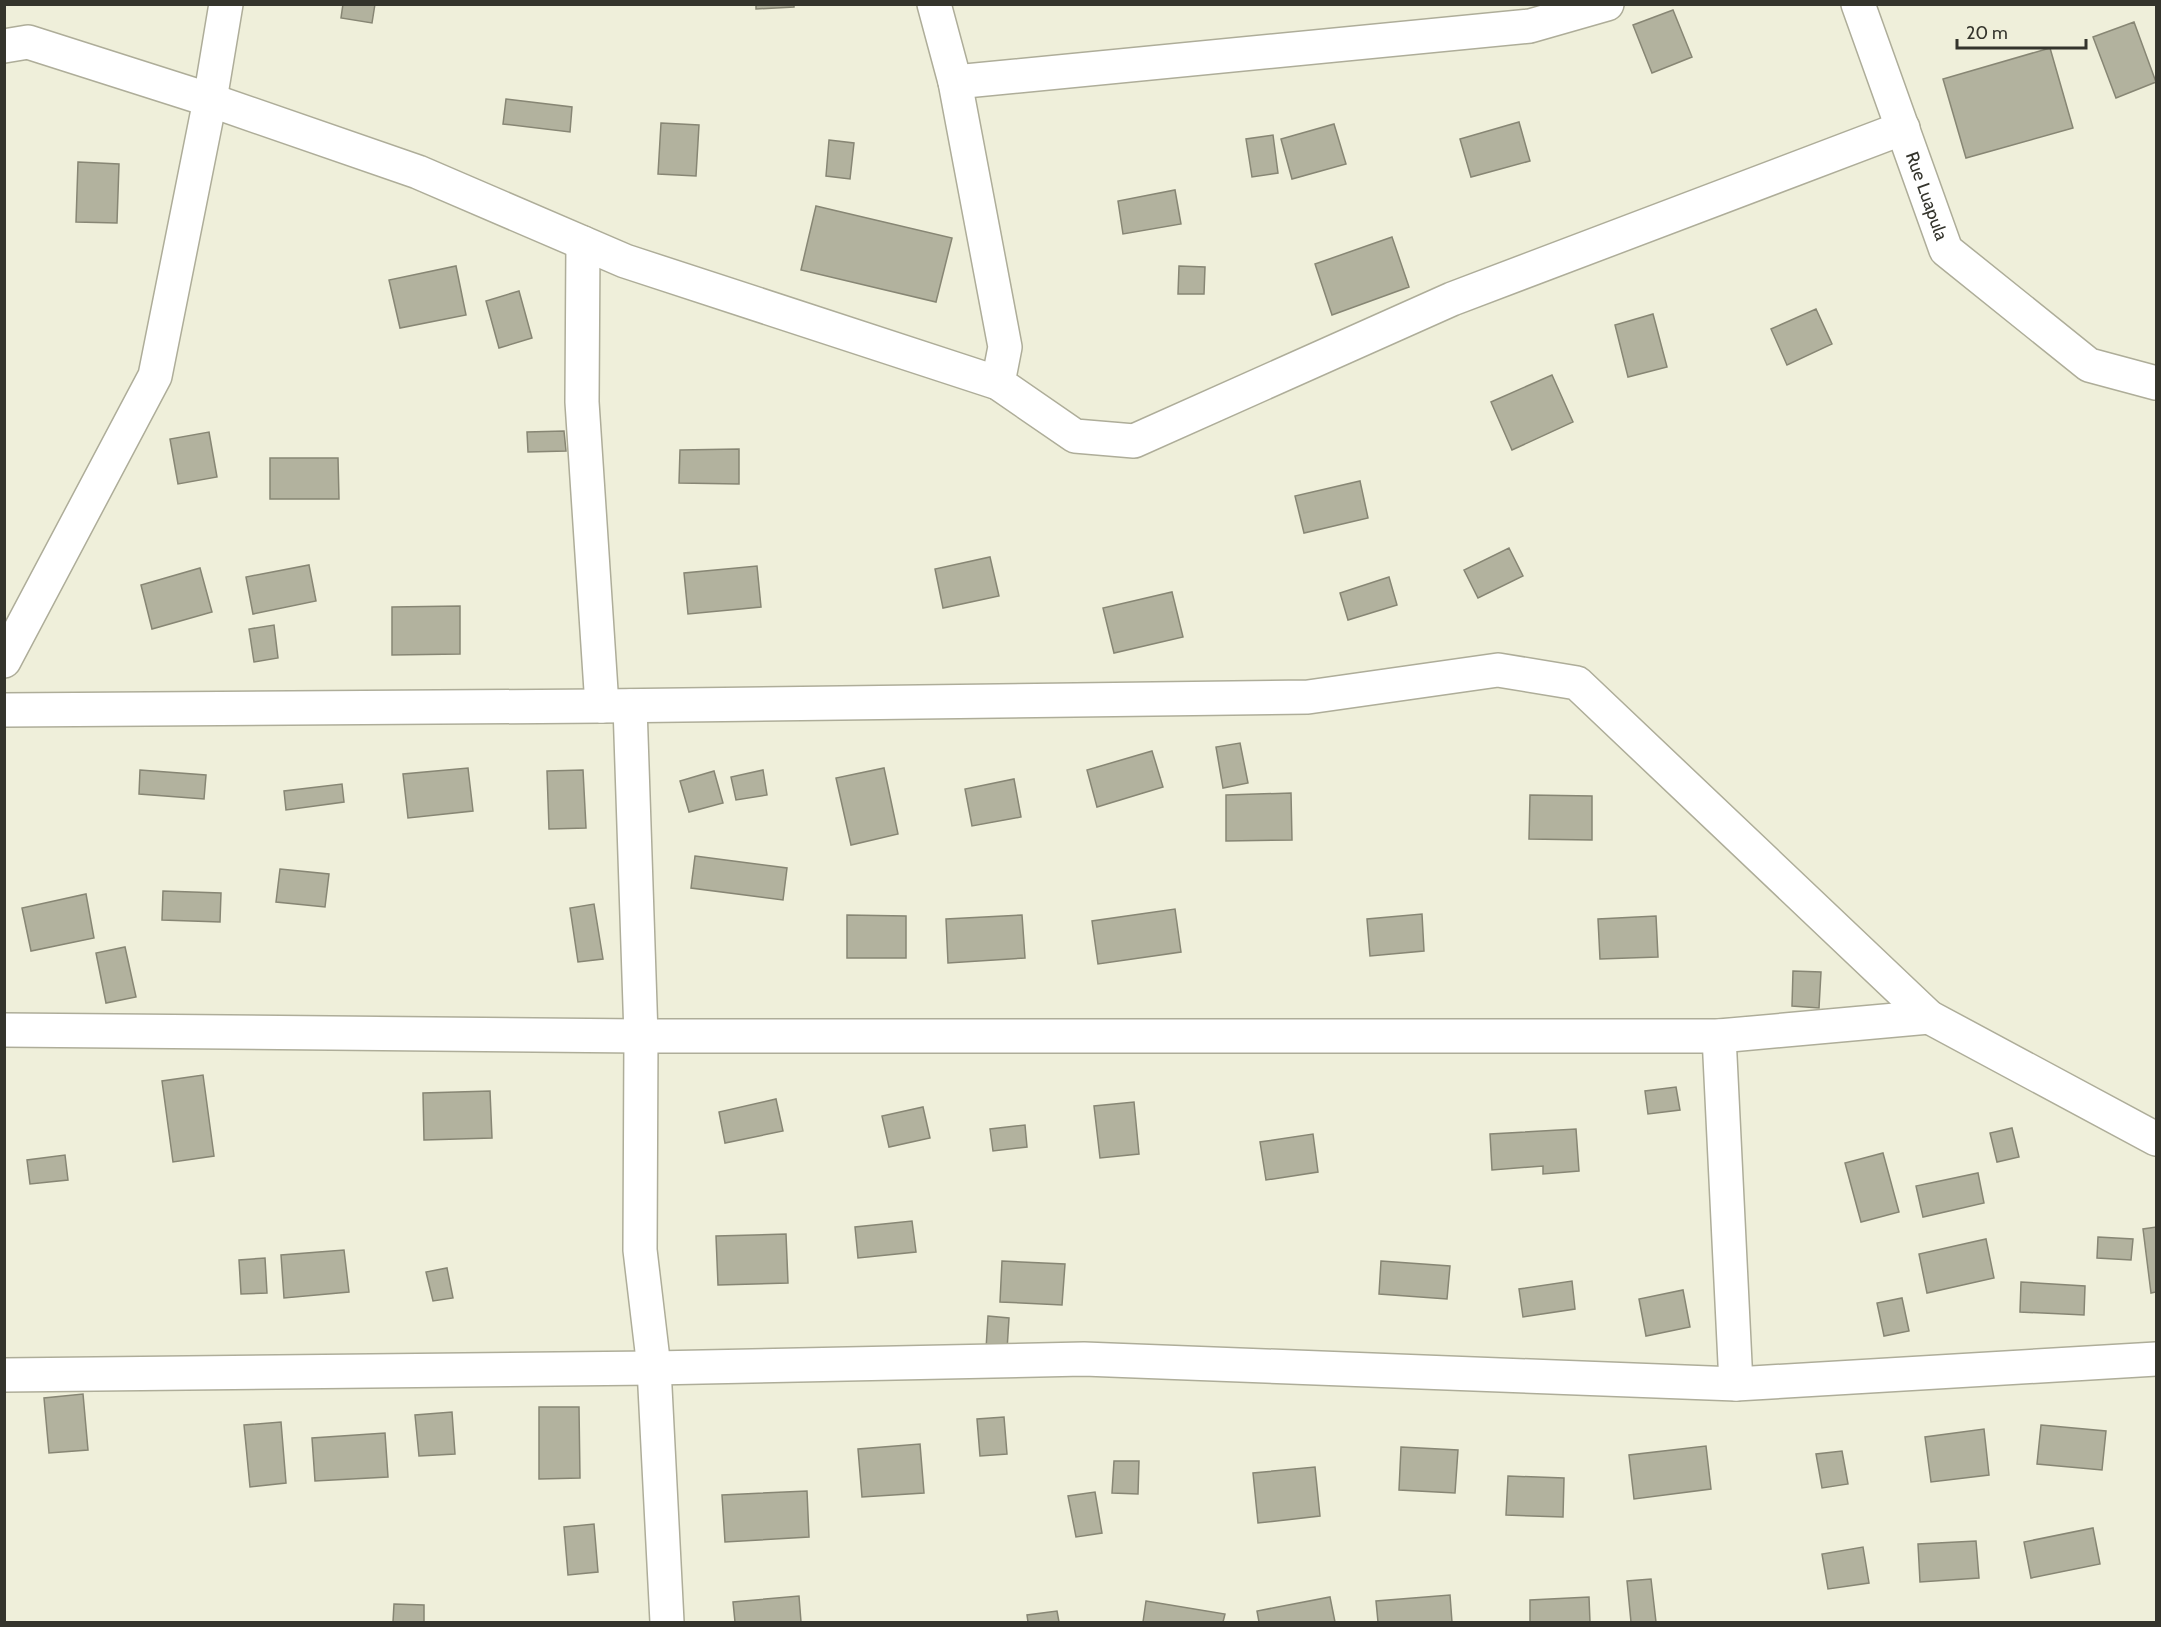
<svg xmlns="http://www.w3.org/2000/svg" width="2161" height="1627" viewBox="0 0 2161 1627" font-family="Cabin,sans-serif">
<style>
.building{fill:#b2b29e;stroke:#878674;stroke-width:1.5}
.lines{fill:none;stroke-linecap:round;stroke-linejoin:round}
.minor-casing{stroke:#aead99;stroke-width:36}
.minor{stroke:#fff;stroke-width:33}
.labels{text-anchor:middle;stroke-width:4.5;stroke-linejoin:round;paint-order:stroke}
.street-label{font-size:18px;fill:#34342c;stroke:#efefda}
</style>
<rect width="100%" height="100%" fill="#efefda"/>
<path class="building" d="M343,4H375L372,23L341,18Z
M756,4H794V7L756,9Z
M1673,10L1692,57L1652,73L1633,25Z
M2134,22L2156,82L2116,98L2093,37Z
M2050,48L2073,128L1966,158L1943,79Z
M506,99L572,107L570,132L503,124Z
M1519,122L1530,161L1471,177L1460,139Z
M661,123L699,125L696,176L658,174Z
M1334,124L1346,164L1292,179L1281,139Z
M1273,135L1278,173L1252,177L1246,139Z
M829,140L854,143L850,179L826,176Z
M78,162L119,164L117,223L76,222Z
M1175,190L1181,224L1123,234L1118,201Z
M816,206L952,238L936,302L801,270Z
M1392,237L1409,287L1332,315L1315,264Z
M456,266L466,315L400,328L389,280Z
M1179,266L1205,267L1204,294H1178Z
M519,291L532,338L499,348L486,301Z
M1816,309L1832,344L1787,365L1771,329Z
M1653,314L1667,367L1628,377L1615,325Z
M1552,375L1573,422L1512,450L1491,402Z
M564,431L566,451L528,452L527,432Z
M209,432L217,477L178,484L170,439Z
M739,449V484L679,483L680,450Z
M270,458H338L339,499H270Z
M1360,481L1368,518L1304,533L1295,496Z
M1509,548L1523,576L1478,598L1464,570Z
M990,557L999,596L943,608L935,569Z
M309,565L316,601L253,614L246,577Z
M757,566L761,607L688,614L684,573Z
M200,568L212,612L152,629L141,585Z
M1389,577L1397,605L1348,620L1340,593Z
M1172,592L1183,637L1114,653L1103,608Z
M460,606V654L392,655V607Z
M274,625L278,658L254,662L249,629Z
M1240,743L1248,783L1223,788L1216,747Z
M1152,751L1163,787L1097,807L1087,770Z
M468,768L473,811L408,818L403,774Z
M884,768L898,834L851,845L836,778Z
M140,770L206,775L204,799L139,794Z
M583,770L586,828L549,829L547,771Z
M763,770L767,795L736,800L731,777Z
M714,771L723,803L689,812L680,781Z
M1014,779L1021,817L972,826L965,789Z
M342,784L344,802L286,810L284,791Z
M1291,793L1292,840L1226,841V795Z
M1530,795L1592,796V840L1529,839Z
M695,856L787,868L783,900L691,888Z
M280,869L329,874L325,907L276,902Z
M163,891L221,893L220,922L162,920Z
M86,894L94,938L31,951L22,908Z
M594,904L603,959L578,962L570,908Z
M1175,909L1181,952L1098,964L1092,921Z
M1422,914L1424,951L1370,956L1367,919Z
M847,915L906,916V958H847Z
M1022,915L1025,958L948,963L946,919Z
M1656,916L1658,957L1600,959L1598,919Z
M125,947L136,997L106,1003L96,953Z
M1793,971L1821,972L1819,1008L1792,1006Z
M203,1075L214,1156L173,1162L162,1081Z
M1676,1087L1680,1110L1648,1114L1645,1091Z
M490,1091L492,1138L424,1140L423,1093Z
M776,1099L783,1131L725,1143L719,1112Z
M1134,1102L1139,1154L1100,1158L1094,1106Z
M923,1107L930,1138L889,1147L882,1116Z
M1025,1125L1027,1147L993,1151L990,1129Z
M2012,1128L2019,1157L1997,1162L1990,1133Z
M1576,1129L1579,1171L1543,1174V1166L1492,1170L1490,1134Z
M1313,1134L1318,1172L1266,1180L1260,1142Z
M1883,1153L1899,1212L1861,1222L1845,1163Z
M65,1155L68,1180L30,1184L27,1160Z
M1978,1173L1984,1203L1923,1217L1916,1186Z
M912,1221L916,1252L858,1258L855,1227Z
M2156,1227V1292L2151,1293L2143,1229Z
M786,1234L788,1283L718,1285L716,1236Z
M2098,1237L2133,1239L2131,1260L2097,1258Z
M1986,1239L1994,1278L1927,1293L1919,1254Z
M344,1250L349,1292L284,1298L281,1255Z
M265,1258L267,1293L241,1294L239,1260Z
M1002,1261L1065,1264L1062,1305L1000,1302Z
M1381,1261L1450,1266L1447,1299L1379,1294Z
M447,1268L453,1298L433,1301L426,1272Z
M1572,1281L1575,1309L1523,1317L1519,1289Z
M2021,1282L2085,1286L2084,1315L2020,1312Z
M1683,1290L1690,1327L1646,1336L1639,1299Z
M1902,1298L1909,1331L1884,1336L1877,1303Z
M988,1316L1009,1318L1007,1350L986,1349Z
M83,1394L88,1450L49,1453L44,1398Z
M539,1407H579L580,1478L539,1479Z
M452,1412L455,1454L419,1456L415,1415Z
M1004,1417L1007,1454L980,1456L977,1419Z
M281,1422L286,1483L250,1487L244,1425Z
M2041,1425L2106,1431L2102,1470L2037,1464Z
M1984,1429L1989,1475L1931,1482L1925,1437Z
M385,1433L388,1477L315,1481L312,1438Z
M920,1444L924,1493L862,1497L858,1449Z
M1706,1446L1711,1489L1634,1499L1629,1455Z
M1401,1447L1458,1450L1455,1493L1399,1490Z
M1842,1451L1848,1484L1822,1488L1816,1454Z
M1114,1461H1139L1138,1494L1112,1493Z
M1315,1467L1320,1516L1258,1523L1253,1473Z
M1508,1476L1564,1478L1563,1517L1506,1515Z
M807,1491L809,1537L725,1542L722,1495Z
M1095,1492L1102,1533L1076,1537L1068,1496Z
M594,1524L598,1572L568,1575L564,1527Z
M2093,1528L2100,1564L2031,1578L2024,1542Z
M1976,1541L1979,1578L1920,1582L1918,1544Z
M1863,1547L1869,1583L1828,1589L1822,1554Z
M1651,1579L1656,1622H1631L1627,1581Z
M1450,1595L1452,1622H1378L1376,1601Z
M799,1596L801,1622H735L733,1602Z
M1330,1597L1335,1622H1259L1257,1611Z
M1589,1597L1590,1622H1530V1600Z
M1146,1601L1225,1614L1223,1622H1143Z
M394,1604L424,1605V1622H393Z
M1057,1611L1059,1622H1028L1027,1615Z"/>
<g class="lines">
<g class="minor-casing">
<g id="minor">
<path d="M934,4L955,82L1005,347L998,383"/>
<path id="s1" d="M1858,4L1946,250L2089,365L2156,383"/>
<path d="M4,46L28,42L210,100L418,172L625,261L998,383L1075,436L1134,441L1452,299L1903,128"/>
<path d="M955,82L1530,26L1607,4"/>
<path d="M583,243L582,402L602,706"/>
<path d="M4,661L155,376L210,100L226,4"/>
<path d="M630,706L641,1036L640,1250L654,1368L667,1622"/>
<path d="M4,710L602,706L1308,697L1498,670L1577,683L1929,1017L2156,1139"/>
<path d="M4,1030L641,1036H1719L1929,1017"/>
<path d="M1719,1036L1736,1384"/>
<path d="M4,1375L654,1368L1084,1359L1736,1384L2156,1359"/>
</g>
</g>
<use href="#minor" class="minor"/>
</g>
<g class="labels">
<g class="street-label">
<text dy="6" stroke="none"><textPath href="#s1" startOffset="204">Rue Luapula</textPath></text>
</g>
</g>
<rect width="2161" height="1627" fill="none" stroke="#34342c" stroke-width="12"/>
<path d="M1957 39v9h129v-9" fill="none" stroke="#34342c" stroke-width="3"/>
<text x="1966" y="39" font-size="18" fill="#34342c" stroke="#efefda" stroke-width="4.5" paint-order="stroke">20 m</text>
</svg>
